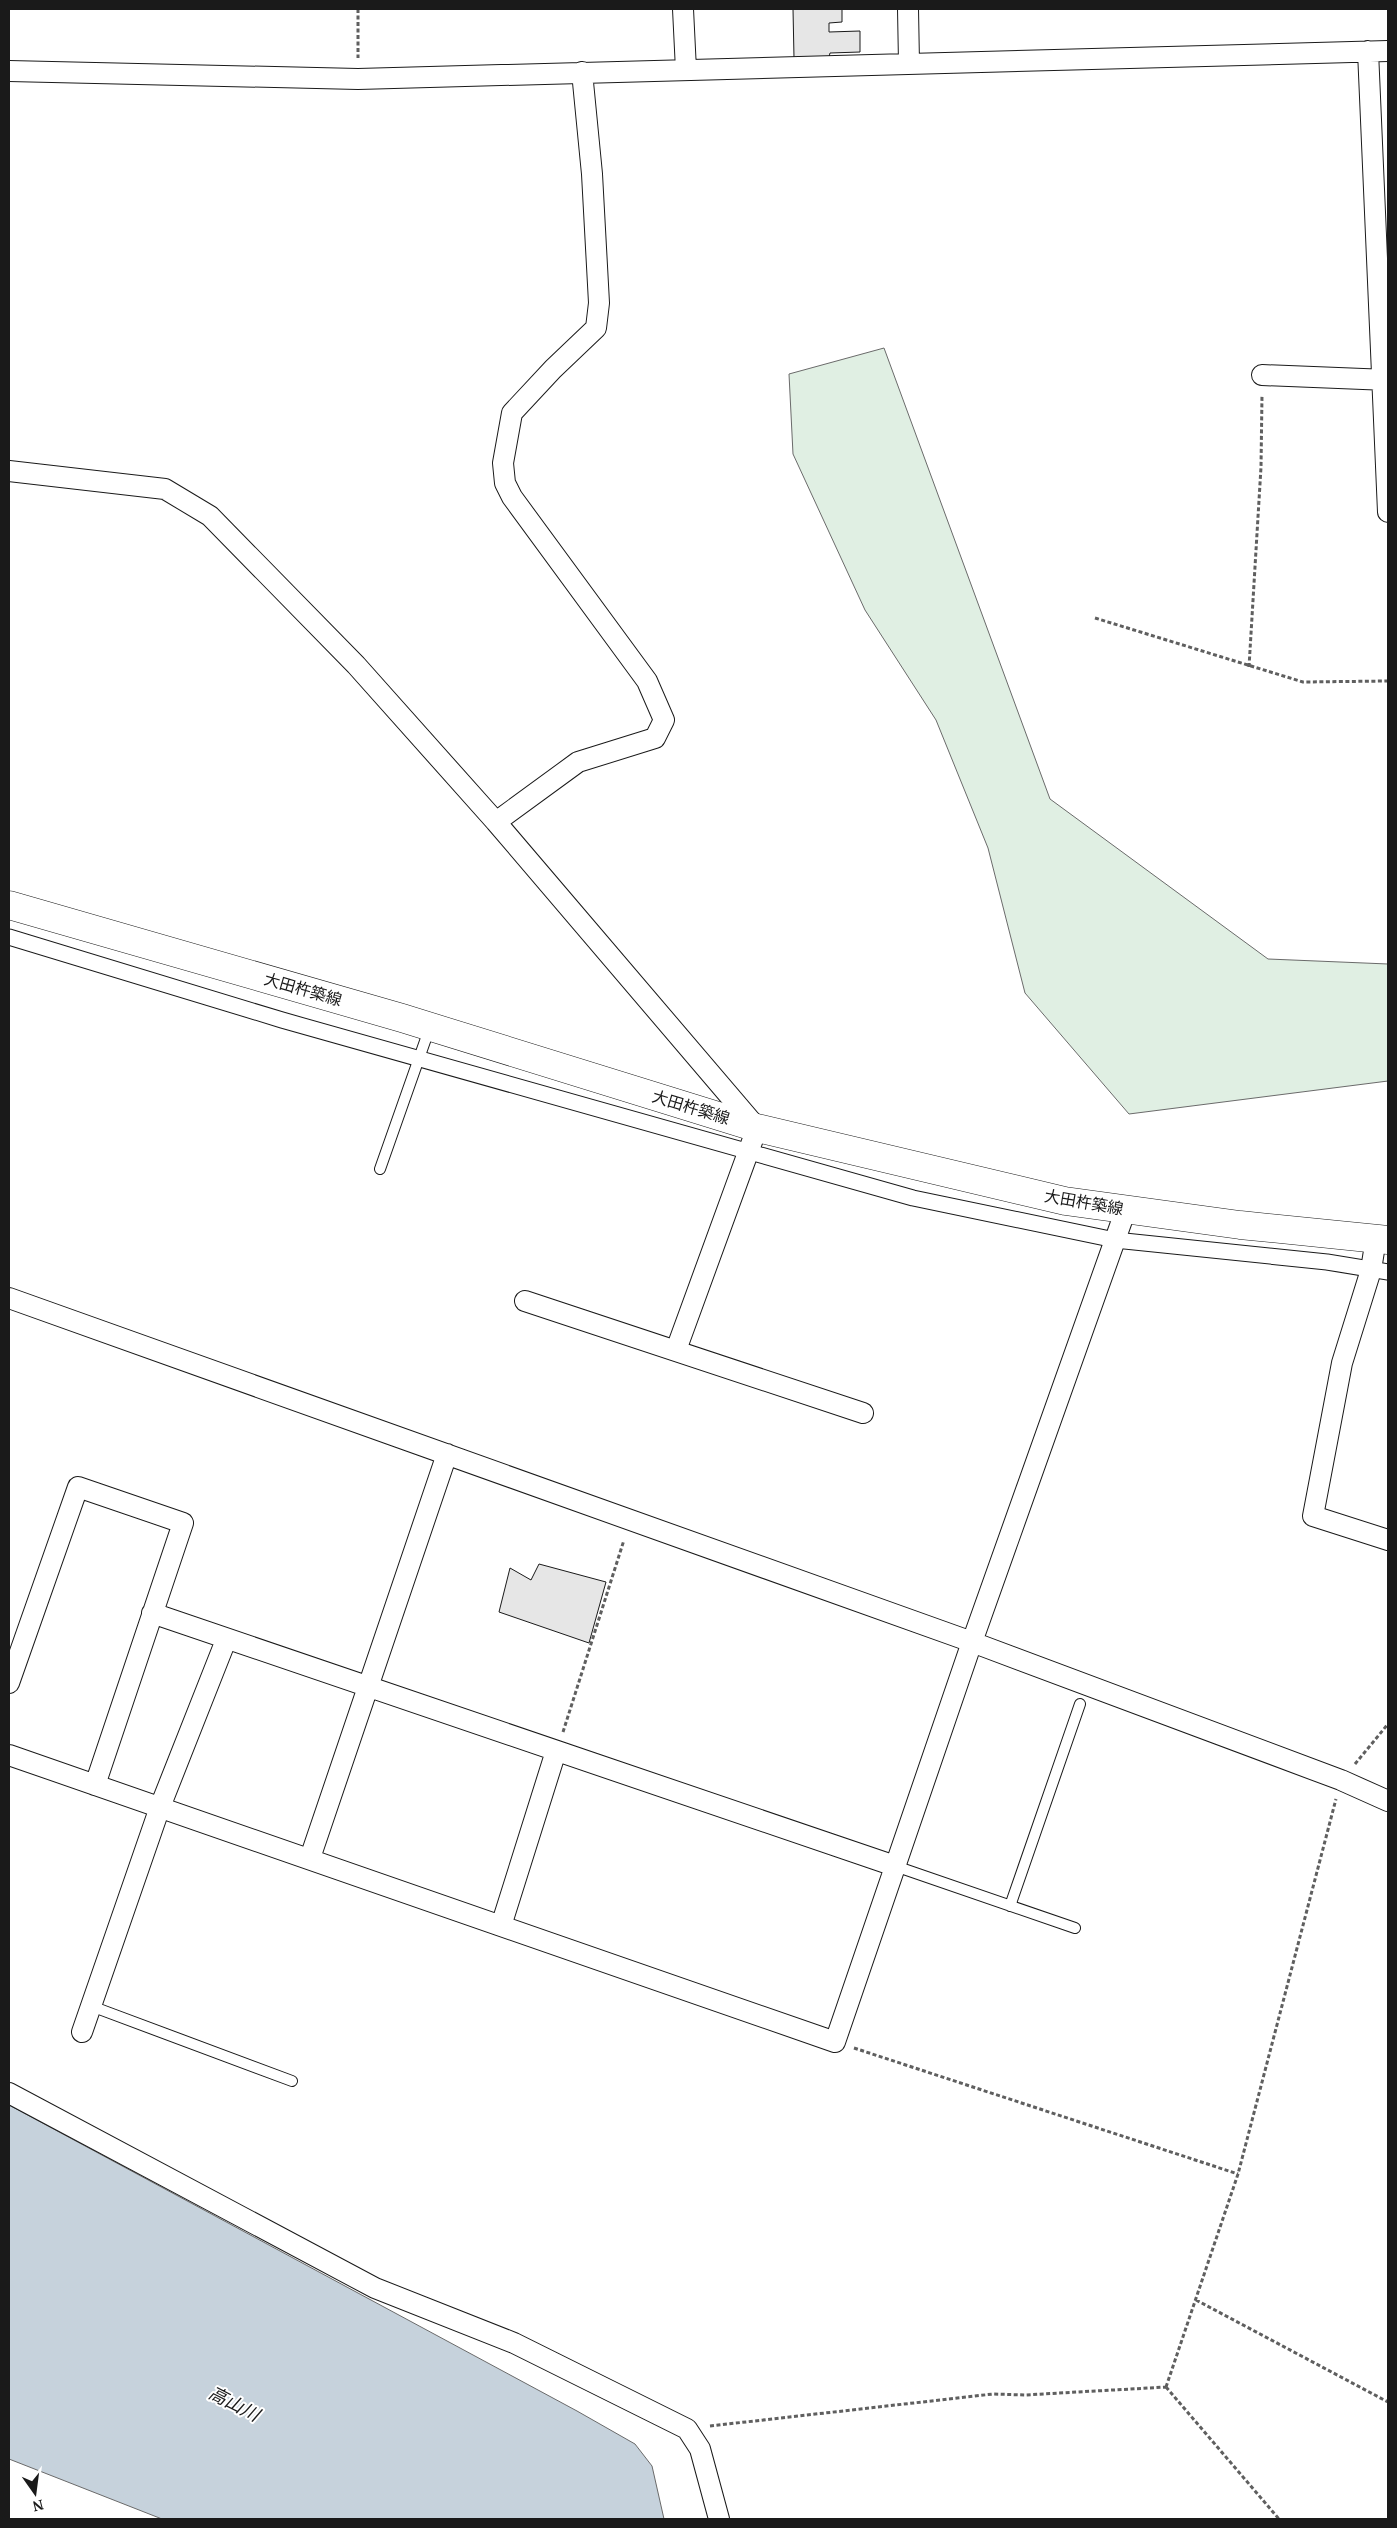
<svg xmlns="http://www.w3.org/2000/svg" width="1397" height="2528" viewBox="0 0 1397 2528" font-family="'PT Serif','Noto Sans JP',serif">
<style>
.green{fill:#e0efe3;stroke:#6a6a6a}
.water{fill:#c6d2dc;stroke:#6a6a6a}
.building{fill:#e6e6e6;stroke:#1a1a1a}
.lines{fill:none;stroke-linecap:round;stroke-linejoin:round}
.service-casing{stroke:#1a1a1a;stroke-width:12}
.pedestrian-casing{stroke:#1a1a1a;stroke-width:17}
.minor-casing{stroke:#1a1a1a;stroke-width:22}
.primary-casing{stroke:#1a1a1a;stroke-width:29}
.path{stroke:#5f5f5f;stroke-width:3;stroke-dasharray:4 2.5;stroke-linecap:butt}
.service{stroke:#fff;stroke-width:10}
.pedestrian{stroke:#fff;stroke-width:15}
.minor{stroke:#fff;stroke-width:20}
.primary{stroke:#fff;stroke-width:28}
.labels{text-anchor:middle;stroke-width:4;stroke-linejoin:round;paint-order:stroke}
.street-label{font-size:16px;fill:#1a1a1a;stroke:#fff}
.water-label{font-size:18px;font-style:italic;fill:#1a1a1a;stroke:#fff}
</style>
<rect width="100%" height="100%" fill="#fff"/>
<path class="green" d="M884,348L1050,799L1268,959L1388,964V1081L1129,1114L1025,993L988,848L936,720L865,610L793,454L789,374Z"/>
<path class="water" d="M9,2105L577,2411L635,2444L652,2466L664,2519H162L9,2459Z"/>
<path class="building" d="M793,9H842V22L829,23V32L860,31V52L830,53L829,57L794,58Z
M539,1564L606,1582L589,1643L499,1612L510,1568L531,1580Z"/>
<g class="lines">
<g class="service-casing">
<path id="service" d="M380,1169L430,1027
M895,1866L1075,1928
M1010,1906L1080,1704
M91,2006L292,2081"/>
</g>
<g class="pedestrian-casing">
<path id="pedestrian" d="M9,937L282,1020L913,1198L1115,1240L1327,1262L1388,1272"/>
</g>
<g class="minor-casing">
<path id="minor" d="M683,9L686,70
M908,9L909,63
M1368,51L1388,512
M9,71L358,79L1388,51
M1262,375L1388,380
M9,471L165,489L210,516L356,665L496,822L578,762L655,738L664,720L647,681L512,497L505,483L503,463L512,413L553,369L596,328L599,303L592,174L582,72
M496,822L757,1128L676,1350
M1376,1238L1371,1270L1342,1363L1313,1516L1388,1540
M9,1298L972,1642L1341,1780L1388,1801
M525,1301L863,1413
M152,1613L895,1866
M9,1683L78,1487L183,1523L95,1785
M9,1755L835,2042L972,1642L1126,1209
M310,1858L447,1454
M501,1926L556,1751
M82,2032L160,1807L226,1640
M9,2093L375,2288L514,2343L687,2429L700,2449L719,2519"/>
</g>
<g class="primary-casing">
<path id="primary" d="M9,905L402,1018L757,1128L1065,1201L1240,1225L1388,1240"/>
</g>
<path class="path" d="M358,9V58
M1095,618L1303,682L1388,681
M1249,667L1261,467L1262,395
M563,1732L624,1540
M1355,1764L1388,1724
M854,2048L1238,2174
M1196,2300L1388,2402
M1166,2387L1238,2174L1336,1799
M1166,2387L1279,2519
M710,2426L993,2394L1025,2395L1166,2387"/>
<use href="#service" class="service"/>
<use href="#pedestrian" class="pedestrian"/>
<use href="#minor" class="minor"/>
<use href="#primary" class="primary"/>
</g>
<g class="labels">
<g class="street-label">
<text transform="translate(303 989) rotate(16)" y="6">大田杵築線</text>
<text transform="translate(691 1107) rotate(17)" y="6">大田杵築線</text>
<text transform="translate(1084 1202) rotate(10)" y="6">大田杵築線</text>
</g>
<g class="water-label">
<text transform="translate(234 2404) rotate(27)" y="6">高山川</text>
</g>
</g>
<rect width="1397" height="2528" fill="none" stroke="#1a1a1a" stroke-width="20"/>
<g transform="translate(35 2493) rotate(166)" stroke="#ffffff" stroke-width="4" paint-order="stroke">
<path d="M0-4L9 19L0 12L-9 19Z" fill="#1a1a1a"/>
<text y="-8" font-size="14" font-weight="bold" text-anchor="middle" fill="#1a1a1a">N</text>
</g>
</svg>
